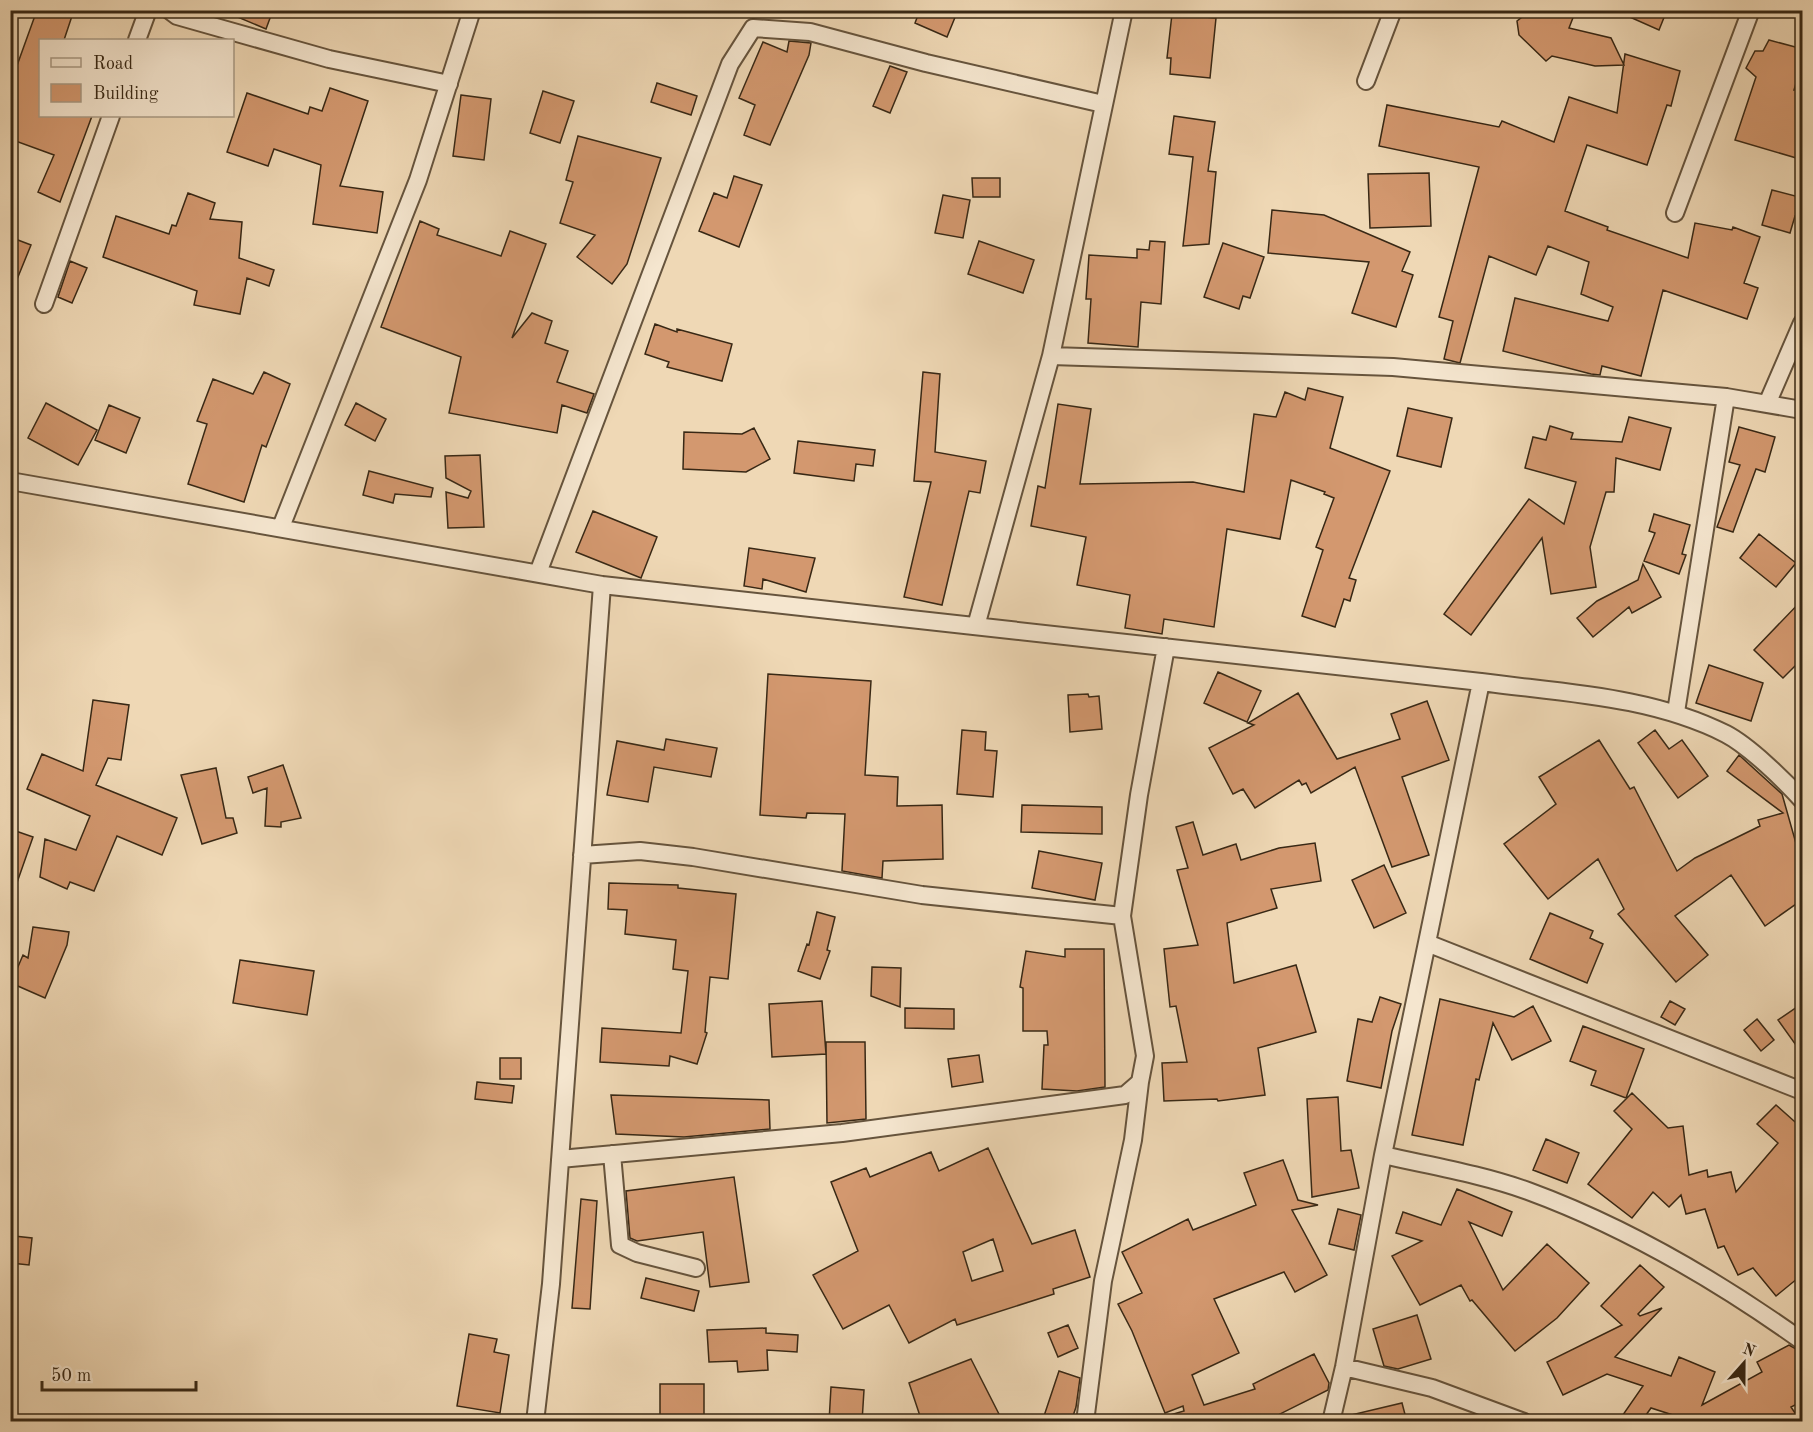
<svg xmlns="http://www.w3.org/2000/svg" width="1813" height="1432" viewBox="0 0 1813 1432" font-family="'Old Standard TT',serif">
<style>
.building{fill:#d3986f;stroke:#382815;stroke-width:1.5;fill-rule:evenodd}
.lines{fill:none;stroke-linecap:round;stroke-linejoin:round}
.street-casing{stroke:#66543d;stroke-width:20}
.street{stroke:#f5e6cf;stroke-width:16}
</style>
<rect width="100%" height="100%" fill="#efd8b5"/>
<filter id="stains"><feTurbulence type="fractalNoise" baseFrequency=".00333" numOctaves="4"/><feColorMatrix values="0 0 0 0 .2 0 0 0 0 .09 0 0 0 0 .02 0 0 0 .5 -.17"/></filter>
<radialGradient id="worn" r=".72"><stop offset=".6" stop-color="#630" stop-opacity="0"/><stop offset="1" stop-color="#630" stop-opacity=".3"/></radialGradient>
<path class="building" d="M37,10H74L64,40H40V116H92L60,202L38,192L54,155L10,139V85Z
M221,10H273L266,29Z
M920,10H958L947,37L915,23Z
M1531,10H1576L1569,28L1611,38L1624,65L1595,66L1552,56L1546,61L1519,35L1517,21Z
M1614,10H1667L1659,30Z
M1172,14L1216,18L1210,78L1170,74L1171,58H1167Z
M1769,40L1803,49V60L1794,90H1803V160L1735,140L1756,77L1746,68L1755,51H1763Z
M789,41L811,43L809,55L770,145L744,135L755,105L739,98L763,42L787,52Z
M1625,54L1680,71L1671,106L1667,105L1647,165L1587,145L1565,211L1608,227L1607,230L1688,258L1695,223L1732,230L1733,227L1760,237L1744,283L1758,288L1747,319L1663,290L1641,376L1602,366L1600,375L1591,374L1503,351L1515,298L1608,321L1613,307L1581,294L1589,262L1548,246L1536,275L1489,256L1460,363L1444,359L1453,321L1439,317L1479,167L1379,146L1387,105L1499,127L1502,121L1554,142L1569,97L1617,113Z
M890,66L907,72L890,113L873,106Z
M657,83L697,96L691,115L651,102Z
M330,88L368,101L340,186L383,192L377,233L313,224L321,165L274,149L268,166L227,152L247,93L308,114L310,107L322,111Z
M543,91L574,101L560,143L530,133Z
M461,95L491,99L484,160L453,156Z
M1174,116L1215,122L1208,171L1216,172L1209,244L1183,246L1193,157L1169,154Z
M578,136L661,158L627,264L612,284L577,257L595,235L560,223L573,182L566,180Z
M1429,173L1431,226L1370,228L1368,174Z
M734,176L762,185L739,247L699,231L714,193L727,198Z
M972,178H1000V197H973Z
M1772,190L1803,198V219L1795,216L1790,233L1762,225Z
M188,193L215,203L210,219L242,222L239,258L274,270L269,286L247,278L240,314L194,305L197,291L103,257L116,216L169,234L172,225L176,226Z
M943,195L970,200L963,238L935,233Z
M1272,210L1324,215L1410,252L1402,271L1413,275L1396,327L1352,313L1369,262L1268,253Z
M420,221L439,229L437,235L501,256L510,231L546,244L512,338L532,313L552,321L545,343L568,351L557,382L594,394L587,413L562,405L557,433L449,413L461,357L381,327Z
M10,237L31,245L11,294H10Z
M979,241L1034,260L1023,293L968,274Z
M1150,241L1165,242L1161,304L1141,302L1138,347L1088,343L1091,299H1086L1089,255L1137,258V249L1149,250Z
M1223,243L1264,257L1250,298L1243,296L1239,309L1204,297Z
M70,261L87,268L72,303L58,297Z
M655,324L677,332V329L732,344L722,381L667,367L669,362L645,354Z
M264,372L290,384L266,447L262,445L244,502L188,484L207,424L197,421L213,379L253,394Z
M923,372L940,374L935,452L986,461L980,493L969,491L942,605L904,597L931,482L914,481Z
M1308,388L1343,397L1330,448L1390,471L1349,578L1356,580L1350,601L1344,599L1335,627L1302,616L1323,550L1316,547L1334,498L1324,494L1325,492L1291,480L1280,539L1227,529L1214,627L1164,619L1162,634L1125,628L1130,595L1077,585L1086,537L1031,526L1038,486L1045,488L1058,404L1091,409L1080,484L1193,482L1244,492L1254,414L1276,417L1285,392L1305,400Z
M46,403L97,430L78,465L28,438Z
M356,403L386,419L375,441L345,425Z
M109,405L140,418L126,453L95,440Z
M1408,408L1452,418L1441,467L1397,456Z
M1629,417L1671,428L1660,470L1616,458L1614,492H1606L1590,547L1596,587L1551,594L1542,538L1471,635L1444,614L1529,499L1564,524L1576,482L1525,468L1533,437L1546,440L1550,426L1573,433L1571,439L1622,442Z
M1739,427L1775,437L1765,472L1756,469L1733,532L1717,527L1740,465L1729,462Z
M754,428L770,459L746,472L683,469L684,432L742,434Z
M798,441L875,450L873,466L856,464L854,481L794,473Z
M480,455L484,527L448,528L446,492L468,498L471,491L446,478L445,456Z
M369,471L433,488L431,497L395,494L393,503L363,495Z
M593,511L657,537L641,578L576,552Z
M1654,514L1690,525L1682,554L1686,555L1679,574L1644,561L1655,533L1649,531Z
M1759,534L1796,563L1776,587L1740,558Z
M749,548L815,558L806,592L763,579L762,589L744,586Z
M1643,564L1661,597L1632,613L1629,607L1593,637L1577,618L1597,601L1638,580Z
M1803,599V658L1783,678L1754,650Z
M1709,665L1763,683L1751,721L1696,703Z
M1218,672L1261,691L1247,722L1204,703Z
M768,674L871,681L865,775L898,777L897,806L942,805L943,859L883,861L882,878L842,871L845,814L807,813L806,818L760,815Z
M1298,693L1337,759L1400,739L1391,714L1427,701L1449,760L1402,777L1429,855L1392,867L1355,767L1311,793L1306,783L1302,785L1299,780L1255,808L1243,789L1233,794L1209,748L1254,725L1248,723Z
M1088,694L1089,697L1099,696L1102,729L1070,732L1068,695Z
M93,700L129,705L121,760L108,758L96,785L177,818L162,855L117,836L94,891L70,882L67,889L40,877L45,839L76,850L90,816L27,789L42,754L83,771Z
M962,730L986,732L985,750L997,751L993,797L957,794Z
M1655,730L1669,749L1682,740L1708,776L1678,798L1638,743Z
M666,739L717,748L711,777L654,767L648,802L607,795L617,741L664,750Z
M1599,740L1630,789L1634,787L1677,871L1695,858L1760,826L1758,820L1783,813L1727,771L1739,755L1782,794L1803,868V899L1765,926L1731,875L1675,916L1708,955L1676,982L1618,914L1624,909L1598,859L1548,899L1504,844L1556,804L1539,777Z
M283,765L301,818L281,822V827L265,826L267,788L253,793L248,777Z
M216,768L226,818H233L237,833L202,844L181,775Z
M1022,805L1102,807V834L1021,832Z
M1193,822L1203,855L1236,844L1241,860L1279,848L1315,843L1321,881L1271,889L1277,908L1227,923L1234,983L1296,965L1316,1032L1258,1048L1265,1095L1218,1101L1217,1099L1164,1101L1162,1063L1187,1062L1176,1006L1170,1007L1164,949L1198,945L1177,870L1188,868L1176,827Z
M10,829L33,837L13,894H10Z
M1039,851L1102,863L1095,900L1032,888Z
M1384,865L1406,913L1374,928L1352,880Z
M609,883L678,885V888L736,894L728,979L710,977L705,1032L707,1033L697,1064L670,1056L669,1066L600,1062L602,1028L681,1033L688,971L673,969L676,940L625,934L627,910L608,909Z
M817,912L835,917L827,950L830,951L820,979L798,971L807,944L809,945Z
M1550,913L1593,931L1590,938L1603,944L1587,983L1530,959Z
M33,927L69,932L67,945L45,998L11,983L23,955L28,958Z
M1065,949H1104L1105,1087L1077,1091L1042,1089L1044,1045H1048L1047,1031H1023V988L1020,987L1026,951L1065,957Z
M240,960L314,971L307,1015L233,1003Z
M872,967L901,968L900,1007L871,996Z
M1380,997L1401,1004L1392,1031L1381,1088L1347,1081L1358,1019L1372,1022Z
M1440,999L1514,1017L1533,1006L1551,1041L1512,1060L1493,1023L1479,1080L1476,1079L1463,1145L1412,1135Z
M822,1001L826,1054L772,1057L769,1004Z
M1670,1001L1685,1009L1675,1025L1661,1017Z
M1803,1003V1055L1778,1020Z
M905,1008L954,1009V1029L905,1028Z
M1757,1019L1774,1040L1761,1051L1744,1030Z
M1583,1026L1644,1049L1626,1098L1591,1085L1596,1071L1570,1061Z
M826,1042H865L866,1119L827,1123Z
M979,1055L983,1082L952,1087L948,1059Z
M500,1058H521V1079H500Z
M477,1082L514,1086L512,1103L475,1099Z
M1632,1093L1668,1128L1683,1126L1689,1175L1707,1170L1708,1177L1731,1172L1736,1192L1778,1143L1757,1124L1776,1105L1803,1129V1274L1776,1296L1753,1268L1738,1275L1724,1246L1718,1248L1705,1209L1686,1214L1681,1195L1669,1207L1653,1192L1632,1218L1588,1184L1632,1129L1614,1111Z
M611,1095L769,1100L770,1129L684,1137L616,1134Z
M1338,1097L1341,1151L1351,1150L1359,1188L1312,1197L1307,1099Z
M1546,1139L1579,1153L1567,1183L1533,1170Z
M988,1148L1032,1244L1075,1230L1090,1277L1053,1289L1054,1294L957,1325L955,1319L909,1343L889,1305L843,1329L813,1275L858,1251L831,1182L866,1168L870,1177L931,1152L939,1171ZM993,1239L1003,1271L972,1281L963,1252Z
M1283,1160L1298,1200L1318,1205L1292,1210L1327,1275L1295,1292L1284,1272L1214,1299L1239,1353L1192,1375L1204,1405L1255,1389L1253,1384L1314,1354L1329,1383L1328,1390L1264,1422H1164L1163,1417L1184,1411L1183,1406L1165,1413L1132,1331L1118,1304L1142,1293L1122,1252L1188,1219L1193,1230L1256,1205L1244,1173Z
M734,1177L749,1282L710,1287L703,1232L637,1241L630,1238L626,1191Z
M1457,1189L1512,1212L1502,1236L1469,1222L1503,1290L1547,1244L1589,1283L1557,1318L1515,1351L1472,1300L1470,1301L1461,1285L1420,1305L1392,1256L1422,1241L1396,1233L1403,1212L1441,1225Z
M581,1199L597,1201L590,1309L572,1308Z
M1338,1209L1361,1215L1354,1250L1329,1244Z
M14,1236L32,1238L29,1265L11,1263Z
M1640,1265L1664,1287L1638,1314L1640,1316L1662,1308L1615,1357L1671,1376L1679,1357L1715,1372L1702,1405L1762,1372L1757,1362L1789,1345L1798,1350L1803,1359V1401L1791,1407L1801,1422H1670L1679,1417L1651,1408L1641,1422H1618L1643,1386L1607,1374L1563,1395L1547,1362L1622,1325L1601,1306Z
M646,1278L699,1291L694,1311L641,1298Z
M1417,1315L1431,1359L1398,1369L1384,1366L1373,1329Z
M1068,1325L1078,1348L1058,1357L1048,1333Z
M766,1328V1333L798,1335L797,1352L767,1350L768,1370L738,1372L737,1361L709,1362L707,1330Z
M469,1334L497,1339L494,1352L509,1355L500,1413L457,1406Z
M971,1359L1003,1422H922L909,1383Z
M1059,1371L1080,1378L1076,1407L1071,1422H1042Z
M660,1384H704V1422H660Z
M831,1387L864,1390L862,1422H829Z
M1402,1403L1407,1422H1352L1351,1415Z"/>
<g class="lines">
<g class="street-casing">
<path id="street" d="M169,10L177,16L329,59L449,84
M137,40L148,10
M1366,81L1393,10
M1675,213L1751,10
M44,304L111,116
M1051,356L1393,367L1726,397L1802,410
M1767,404L1802,323
M10,481L602,585L1481,682C1563,693 1651,696 1726,734C1749,746 1785,781 1802,800
M281,527L418,180L472,10
M538,573L730,64L753,28L810,32L926,63L1103,104
M976,626L1051,356L1124,10
M1676,712L1726,397
M1122,916L1139,795L1166,647
M1427,943L1802,1091
M612,1154L620,1245L637,1253L696,1268
M1383,1155C1431,1166 1481,1174 1528,1191C1626,1227 1718,1281 1802,1341
M560,1159L842,1133L1125,1095L1140,1082L1145,1056L1122,916L922,895L693,857L640,851L582,855
M1344,1367L1432,1388L1524,1422
M535,1422L551,1284L602,585
M1085,1422L1103,1281L1133,1140L1140,1082
M1331,1422L1344,1367L1383,1155L1481,682"/>
</g>
<use href="#street" class="street"/>
</g>
<rect width="1813" height="1432" fill="none" stroke="#efd8b5" stroke-width="36"/>
<rect x="12" y="12" width="1789" height="1408" fill="none" stroke="#382815" stroke-width="3"/>
<rect x="18" y="18" width="1777" height="1396" fill="none" stroke="#382815" stroke-width="1.5"/>
<rect x="39" y="39" width="195" height="78" fill="#f5e6cf" stroke="#a99a85" stroke-width="1.5"/>
<rect x="51" y="58" width="30" height="9" fill="#f5e6cf" stroke="#a99a85" stroke-width="1.5"/>
<text x="93" y="69" font-size="18" fill="#382815">Road</text>
<rect x="51" y="84" width="30" height="18" fill="#d3986f" stroke="#a99a85" stroke-width="1.5"/>
<text x="93" y="99" font-size="18" fill="#382815">Building</text>
<g transform="translate(1744 1363) rotate(21)" stroke="#f5e6cf" stroke-width="4.5" paint-order="stroke">
<path d="M0-4.5L10 22L0 15L-10 22Z" fill="#382815"/>
<text y="-9" font-size="16" font-weight="bold" text-anchor="middle" fill="#382815">N</text>
</g>
<path d="M42 1381v9h154v-9" fill="none" stroke="#382815" stroke-width="3"/>
<text x="51" y="1381" font-size="18" fill="#382815" stroke="#f5e6cf" stroke-width="4.5" paint-order="stroke">50 m</text>
<rect width="100%" height="100%" filter="url(#stains)"/>
<rect width="100%" height="100%" fill="url(#worn)"/>
</svg>
